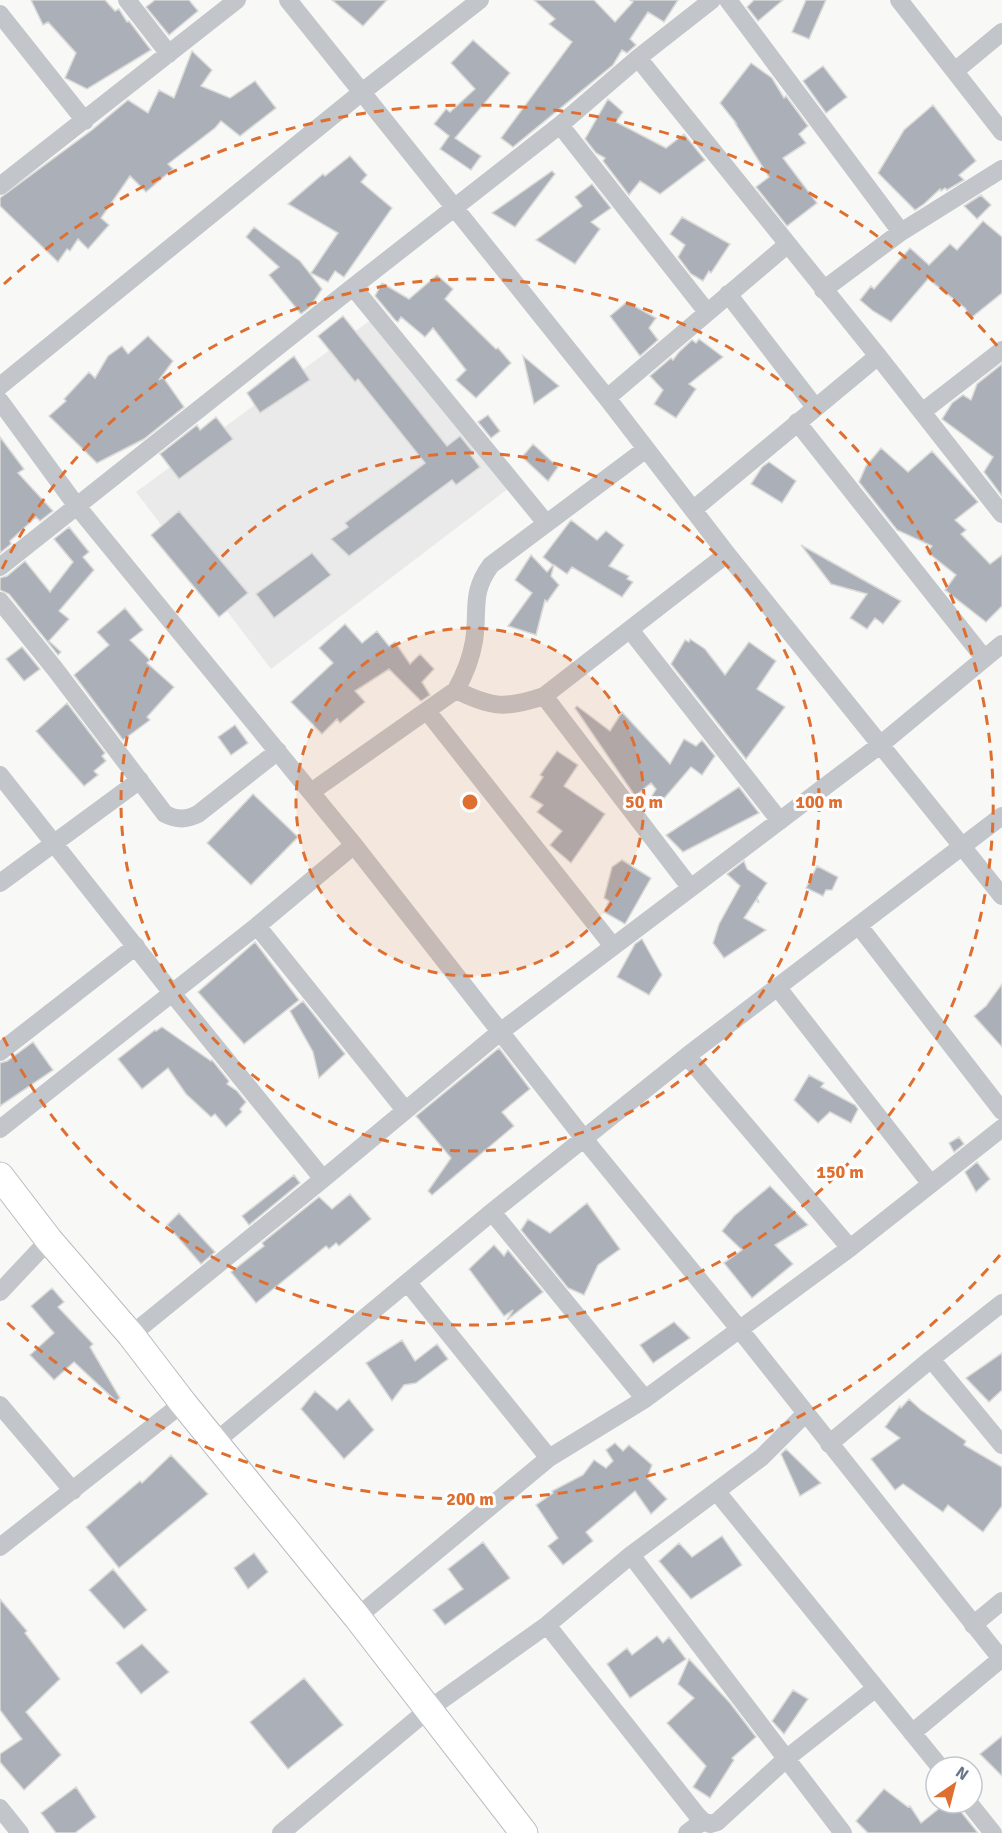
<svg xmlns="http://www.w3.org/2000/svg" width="1002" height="1833" viewBox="0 0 1002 1833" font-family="Signika,sans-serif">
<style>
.built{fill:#e9eae9}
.building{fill:#abb0b8;stroke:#dadad8;stroke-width:1.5}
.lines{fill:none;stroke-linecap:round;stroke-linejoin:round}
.secondary-casing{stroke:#b7bac0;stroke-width:29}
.street{stroke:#c2c5c9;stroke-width:18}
.secondary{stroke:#fff;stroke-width:27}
.ring{fill:none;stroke:#de6f31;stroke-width:3;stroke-dasharray:10 8}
.centre{fill:#de6f31;stroke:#fff;stroke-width:3}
.ring-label{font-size:18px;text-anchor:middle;font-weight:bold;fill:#de6f31;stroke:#fff;stroke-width:6;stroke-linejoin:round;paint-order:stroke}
</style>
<rect width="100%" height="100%" fill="#f8f9f6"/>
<path class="built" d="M372,319L513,485L271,669L136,492Z"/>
<path class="building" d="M31,0H105L115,11L119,9L127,22L129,21L151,50L87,89L65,78L76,53L48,22L43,25Z
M155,0H189L198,11L169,35L146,7Z
M332,0H387L363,26Z
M534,0H594L615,22L633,2L630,0H678L664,22L648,12L630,39L636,45L627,53L622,50L613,65L513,147L501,138L572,42L549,24L555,19Z
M754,0H783L758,21L747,7Z
M806,0H826L809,39L792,32Z
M473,40L510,73L455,138L481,156L471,170L440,149L449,136L434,124L446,109L450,112L475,89L451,63Z
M192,51L212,70L201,86L230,98L255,81L276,108L240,136L221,121L215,128L168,164L173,169L146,192L130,176L101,218L109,225L88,249L78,239L70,251L67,249L58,262L0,206V198L92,130L128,100L148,113L159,90L174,98Z
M751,63L772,78L784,98L786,96L808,126L799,134L806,143L783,158L817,203L787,226L756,187L769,177L735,123H736L720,103Z
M823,66L847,97L826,113L803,81Z
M608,99L623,112L616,122L666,148L684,134L705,160L660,194L640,181L629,195L603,161L605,158L596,153L585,139Z
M933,105L976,161L959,175L964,180L947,190L945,188L941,191L940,189L924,204L915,210L878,173L904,130Z
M350,156L367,175L361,182L392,208L344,277L335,271L328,282L311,273L338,233L288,204L323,174L325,176Z
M552,171L555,174L515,227L492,213Z
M592,184L611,208L591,222L600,229L575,264L536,240L582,206L575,197Z
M981,195L991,205L977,219L964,206Z
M682,217L730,244L711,273L709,271L703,281L691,274L678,257L685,245L670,234Z
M983,221L1002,237V293L971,318L965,308L928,279L891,322L873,311L860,300L871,286L874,289L910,248L929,265L950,244L957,250Z
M254,227L300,261L322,289L310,307L301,314L269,275L279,267L246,237Z
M437,275L453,289L445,299L496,349L498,348L511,363L476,398L456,380L466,370L433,328L425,337L401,317L398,322L395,320L375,296L382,283L409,299Z
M627,302L656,318L649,328L658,340L640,356L610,316Z
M343,316L447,446L460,436L473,452L470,454L480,467L456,485L452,480L349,556L331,539L348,527L345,523L425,463L358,379L355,382L318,336Z
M148,336L173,361L159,380L163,377L184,407L144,439L97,463L49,416L66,401L64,399L89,372L95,378L108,356L122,346L128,354Z
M699,339L723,357L689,384L696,389L676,418L654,404L663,390L650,376L671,358L673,360L679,352L692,340L696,343Z
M294,356L310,380L260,413L247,393Z
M523,356L559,386L534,404Z
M1002,364V496L984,472L993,457L942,419L952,403L963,395L971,400L977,384Z
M488,415L500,431L491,438L478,422Z
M216,417L233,439L179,479L160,454L197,425L200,430Z
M0,437L24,469L18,473L53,511L40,521L36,517L10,541L11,544L0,553Z
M533,444L558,467L548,481L522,457Z
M881,448L908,472L932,451L978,502L955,520L966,530L961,534L990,564L1002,555V606L986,622L945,590L956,575L927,552L932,546L897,530L859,482L866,466Z
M769,462L796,481L782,503L751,484L762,467Z
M179,511L248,593L219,617L151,535Z
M571,520L597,540L606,531L624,545L609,566L629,576L627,579L633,582L622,597L572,567L567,574L554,565L551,576L559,585L547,602L545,600L536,635L508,626L532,593L515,580L531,555L547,572L553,565L543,557Z
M69,527L89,552L83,557L94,570L59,611L69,619L49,641L61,652L58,655L9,594L0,590V578L7,576L25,561L50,592L73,562L54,539Z
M801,545L883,591L901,601L883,624L875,618L867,629L850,618L867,594L831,584Z
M312,553L331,575L274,618L256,594Z
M125,608L143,630L130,640L150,660L147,663L174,687L147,717L150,720L123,740L74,675L109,645L97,632Z
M345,624L362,643L377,631L389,646L395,642L410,664L420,654L434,669L422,682L430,695L421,701L389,669L355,691L365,702L340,723L337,719L322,734L291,702L333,663L319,648Z
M690,639L705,649L725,675L749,642L776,661L757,689L785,707L746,759L671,664L685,640L689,642Z
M22,647L40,669L24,681L6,659Z
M67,703L105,753L102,756L106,761L94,771L98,775L84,786L36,731Z
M577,706L610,731L622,712L670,764L684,739L696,746L702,740L715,756L702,775L691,767L655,809L647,804L656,789L651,783L635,796L575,708Z
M235,725L248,743L231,755L218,737Z
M557,751L578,765L564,786L605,814L571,863L550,845L562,831L537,812L543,805L530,797L543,777L540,775Z
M739,787L759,813L683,852L666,835Z
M253,794L298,837L251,885L207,843Z
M622,860L651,878L625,924L604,912L609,901L604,898L612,867Z
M744,861L747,869L767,883L757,898L759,903L756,900L744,918L766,930L724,958L713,943L719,924L740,886L727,874Z
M817,866L838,877L832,890H826L823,896L806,888Z
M642,939L662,975L649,995L617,977L635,944Z
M255,942L299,1000L244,1044L198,992Z
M1002,984V1047L974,1016L986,1006Z
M303,1001L345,1054L319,1078L313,1052L290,1011Z
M162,1027L211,1061L212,1060L229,1081L227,1084L237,1091L246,1102L240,1109L242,1112L226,1127L215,1114L211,1117L186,1094L168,1068L142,1089L118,1059L155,1030L156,1031Z
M33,1042L53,1070L0,1106V1063L7,1061Z
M499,1048L530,1089L502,1112L514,1126L432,1195L428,1191L451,1158L416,1116Z
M809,1075L824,1083L821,1087L855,1105L858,1109L851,1123L830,1112L818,1123L794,1100Z
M959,1137L964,1144L954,1152L949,1143Z
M977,1162L990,1179L976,1192L965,1172Z
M294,1175L300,1183L249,1225L242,1216Z
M770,1186L808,1225L775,1245L793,1264L752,1298L724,1263L742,1250L722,1231L734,1216Z
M350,1194L371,1219L339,1246L336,1243L329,1249L326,1246L256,1303L231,1272L264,1246L262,1243L319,1197L332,1209Z
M587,1203L620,1249L598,1265L584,1295L568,1288L521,1230L528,1219L550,1233Z
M179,1213L215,1252L201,1264L167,1225Z
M494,1245L504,1256L508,1250L543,1292L507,1320L513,1310L504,1316L469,1269Z
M52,1288L64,1302L58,1307L93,1344L90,1347L120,1398L116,1401L74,1362L54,1380L30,1355L54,1333L31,1306Z
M674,1322L690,1338L653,1363L640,1345Z
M402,1340L415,1361L437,1344L448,1359L416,1383L404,1385L392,1401L366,1363Z
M1002,1353V1390L989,1402L966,1378Z
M315,1391L337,1410L349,1399L374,1430L344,1459L301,1409Z
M909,1399L921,1410L966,1441L964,1445L1002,1467V1506L983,1532L948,1505L943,1512L903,1484L895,1490L871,1459L900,1438L885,1427L900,1406L901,1408Z
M615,1443L623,1451L629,1445L652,1465L647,1478L667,1499L651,1514L635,1491L586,1532L593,1541L563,1565L548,1546L558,1538L536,1505L553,1493L552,1491L583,1475L594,1460L606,1468L613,1461L606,1450Z
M786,1449L821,1483L800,1496L781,1454Z
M171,1455L208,1494L119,1568L86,1527L140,1481L142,1483Z
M722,1536L742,1565L691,1599L659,1561L679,1543L692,1557Z
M483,1542L510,1578L445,1625L433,1610L463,1589L448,1569Z
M254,1553L268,1572L248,1589L234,1568Z
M113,1569L147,1610L124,1629L89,1590Z
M0,1599L27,1631L25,1633L60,1679L26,1712L61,1755L24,1790L0,1762V1754L22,1739L0,1710Z
M657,1636L663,1643L669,1637L686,1659L630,1698L607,1664L627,1648L632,1655Z
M142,1644L169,1672L141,1694L116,1663Z
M689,1659L730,1703L756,1737L732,1758L734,1760L710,1798L693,1787L706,1766L667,1723L694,1698L678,1684Z
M304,1678L343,1725L288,1769L250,1722Z
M793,1690L808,1699L784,1734L772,1721Z
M1002,1736V1776L980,1754Z
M76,1787L96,1817L75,1833H56L41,1813Z
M884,1789L908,1807L910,1806L921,1823L946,1803H954L978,1833H868L856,1821Z"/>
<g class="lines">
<g class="secondary-casing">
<path id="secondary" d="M0,1176L49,1240L131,1335L183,1403L357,1617L524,1833"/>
</g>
<path class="street" d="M127,0L169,54
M288,0L607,398L727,554L1002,896
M728,0L901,232
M899,0L1002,132
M0,14L85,121
M638,58L878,356L1002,514
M955,71L1002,32
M560,125L707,312
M0,186L237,0
M353,287L546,523
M823,290L901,232L1002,169
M728,294L815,407
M0,386L362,92L480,0
M607,398L788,244
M0,401L76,505L354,845L585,1140L740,1330L1002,1660
M922,412L1002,350
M797,422L984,658
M694,509L878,356
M0,567L353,287L560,125L638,58L712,0
M0,601L55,669L165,814C177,820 186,820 198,814L278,751
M631,631L780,821
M456,690C492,708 506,709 544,696L727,554
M544,696L690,887
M427,711L612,945
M0,775L172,993L323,1179
M311,792L456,690C465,674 471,659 474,641C479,610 470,593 491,565L646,449
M0,883L140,780
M257,926L405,1110
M859,926L1002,1111
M778,988L930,1183
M0,1052L136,946
M687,1056L850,1248
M0,1129L257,926L354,845
M492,1212L645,1399
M408,1283L549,1458
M0,1292L49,1240
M131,1335L323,1179L500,1032L880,745L1002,644
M931,1359L1002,1445
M0,1405L73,1491
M215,1442L492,1212L687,1056L1002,816
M829,1444L931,1359L1002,1303
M717,1492L940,1767
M0,1547L183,1403
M631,1555L843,1833
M357,1617L549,1458L645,1399L850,1248L1002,1128
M547,1625L697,1815L703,1821L710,1824L717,1822L787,1758L876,1688
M973,1625L1002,1601
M912,1733L1001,1659
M969,1803L993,1833
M0,1808L20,1833
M281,1833L429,1709L547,1625L631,1555L762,1457L806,1413
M687,1833L703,1821"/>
<use href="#secondary" class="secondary"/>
</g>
<circle cx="470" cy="802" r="174" fill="#de6f31" fill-opacity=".12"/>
<g class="ring">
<circle cx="470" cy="802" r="174"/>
<circle cx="470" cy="802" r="349"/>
<path d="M2 569A523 523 0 1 1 2 1035"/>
<path d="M1000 1255A697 697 0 0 1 4 1320M4 284A697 697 0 0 1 1000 349"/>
</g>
<circle cx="470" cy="802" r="9" class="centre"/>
<g class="ring-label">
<text x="644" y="808">50 m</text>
<text x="819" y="808">100 m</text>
<text x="840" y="1178">150 m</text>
<text x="470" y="1505">200 m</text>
</g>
<g transform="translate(954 1785) rotate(35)"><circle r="28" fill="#ffffff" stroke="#c3c8cf" stroke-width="1.5"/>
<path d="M0-4.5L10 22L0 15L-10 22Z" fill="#de6f31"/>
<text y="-9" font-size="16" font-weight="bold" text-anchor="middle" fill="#697586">N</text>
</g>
</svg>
